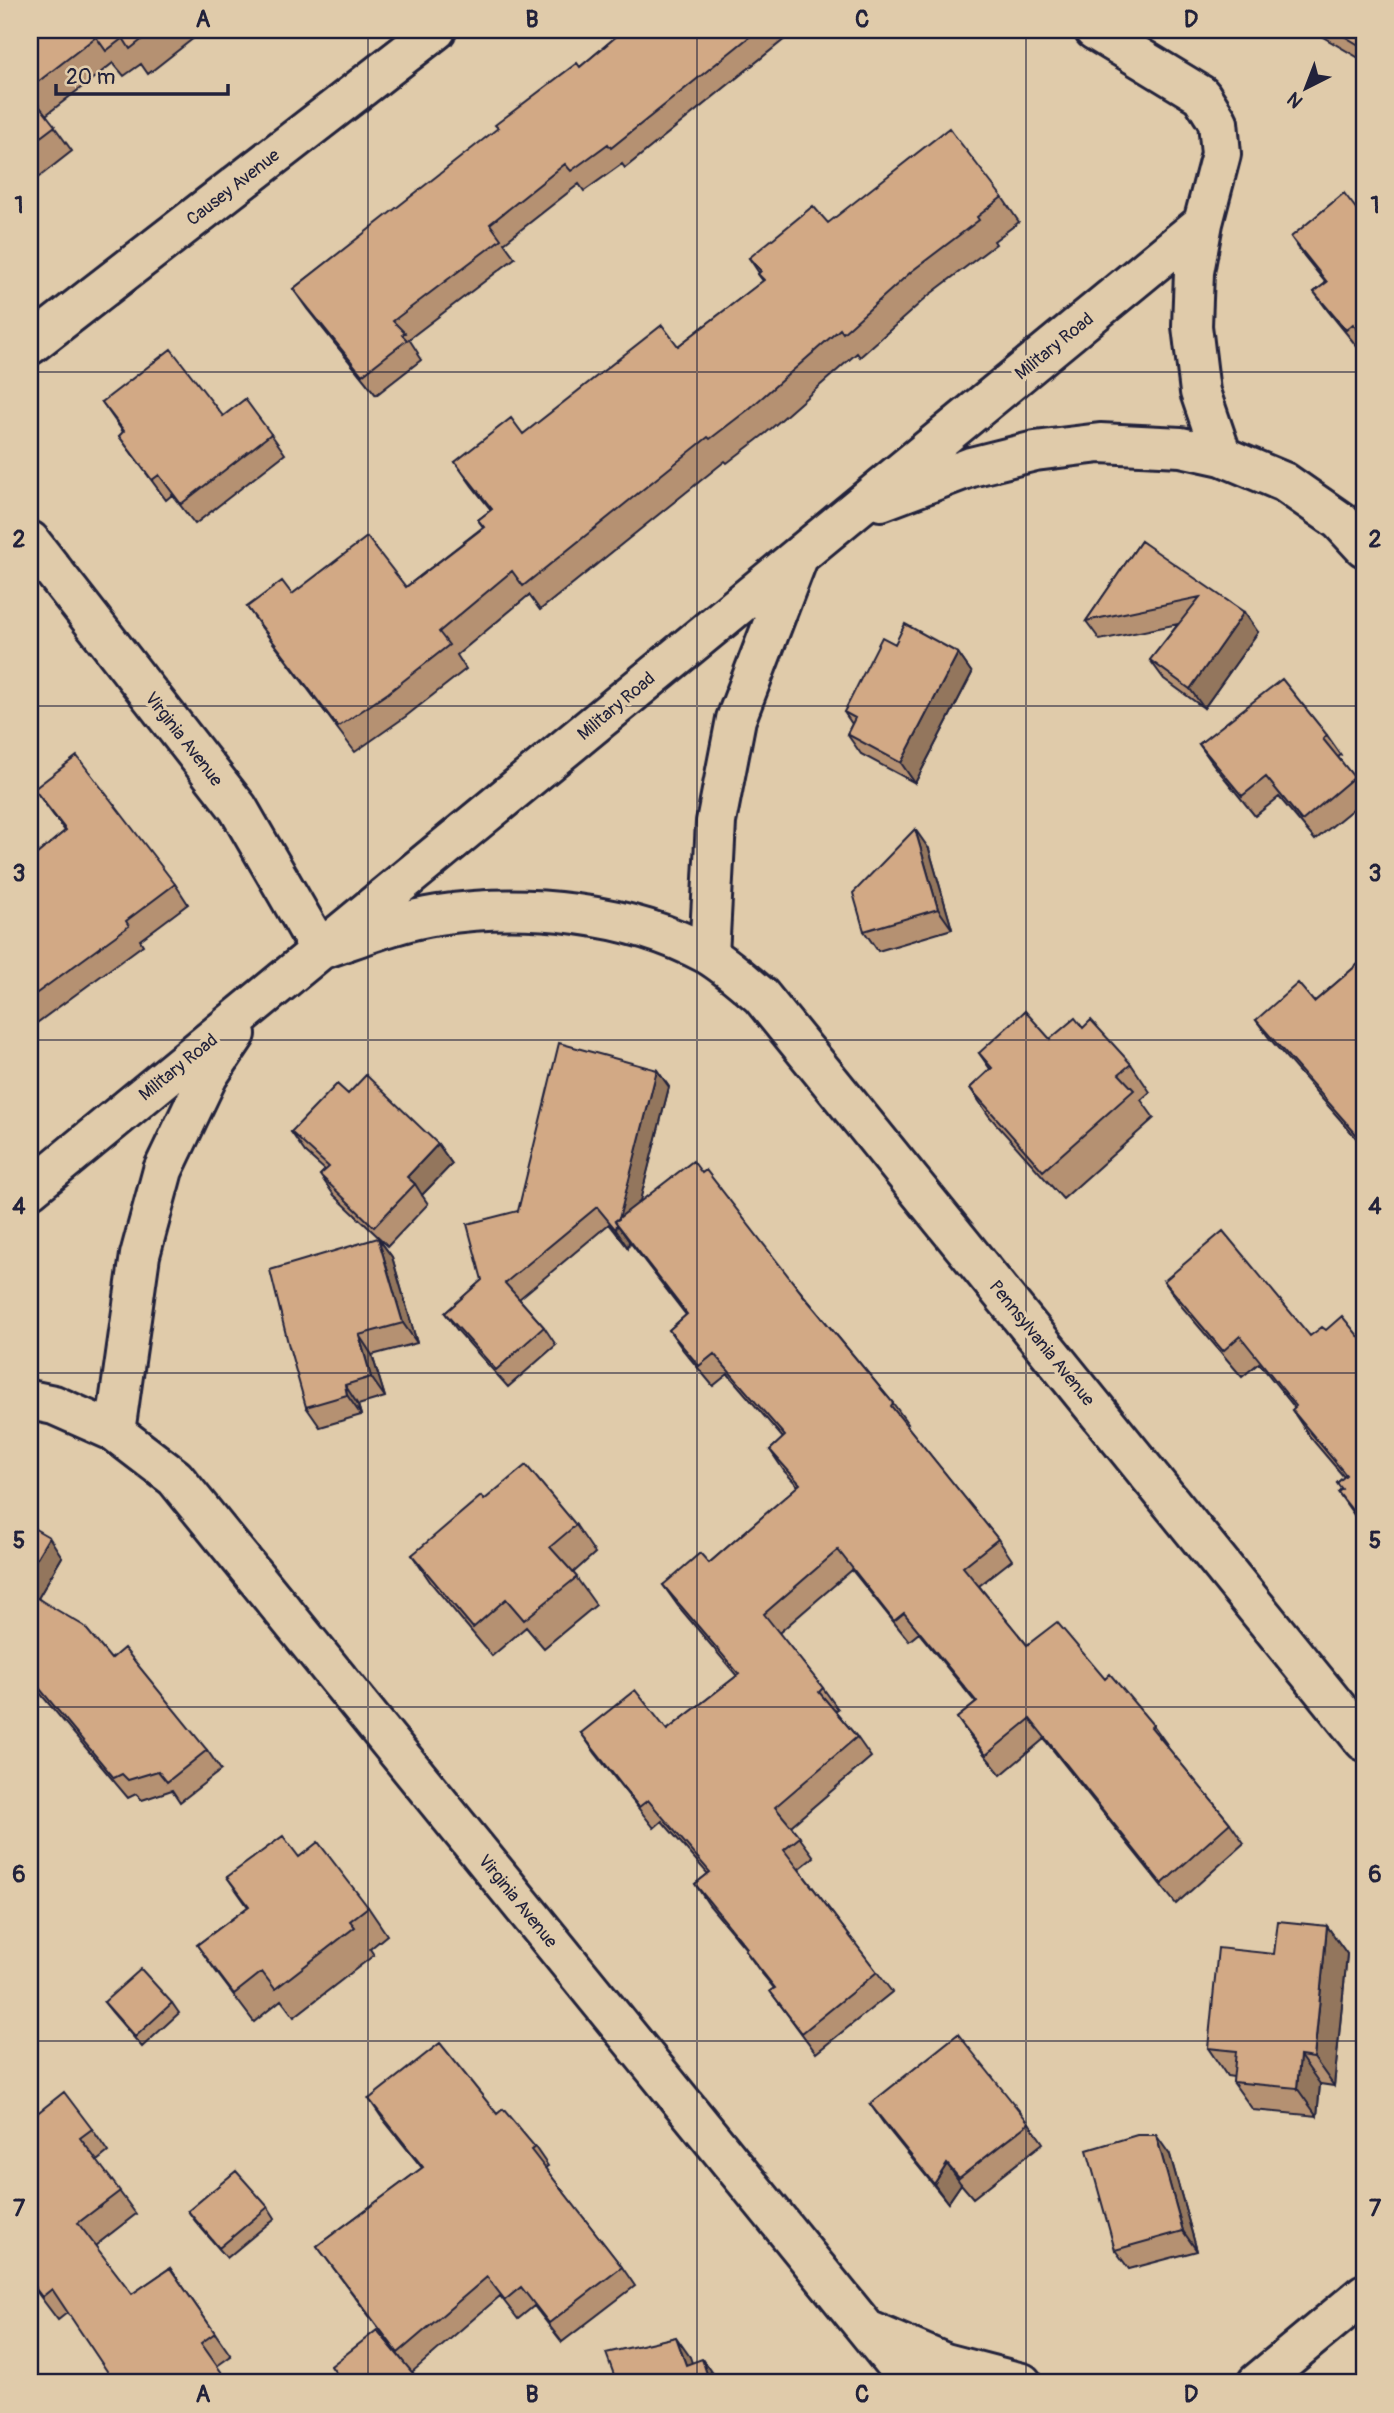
<svg xmlns="http://www.w3.org/2000/svg" width="1394" height="2413" viewBox="0 0 1394 2413" font-family="Pangolin,sans-serif">
<style>
.lines{fill:none;stroke-linecap:round;stroke-linejoin:round}
.street-casing{stroke:#22223b;stroke-width:44}
.street{stroke:#e0cbaa;stroke-width:38}
.wall{fill:#b59172;stroke:#22223b;stroke-width:2}
.shaded-wall{fill:#93765d;stroke:#22223b;stroke-width:2}
.building{fill:#d2a985;stroke:#22223b;stroke-width:2}
.grid{fill:none;stroke:#22223b;stroke-width:2;stroke-opacity:0.55}
.labels{text-anchor:middle;stroke-width:7;stroke-linejoin:round;paint-order:stroke}
.street-label{font-size:18px;fill:#22223b;stroke:#e0cbaa}
.neatline{fill:none;stroke:#22223b;stroke-width:2.5}
.grid-label{font-size:23px;text-anchor:middle;font-weight:bold;fill:#22223b}
</style>
<rect width="100%" height="100%" fill="#e0cbaa"/>
<filter id="ink" filterUnits="userSpaceOnUse"><feTurbulence type="fractalNoise" baseFrequency=".0143" numOctaves="2"/><feDisplacementMap in="SourceGraphic" scale="14" xChannelSelector="R" yChannelSelector="G"/><feConvolveMatrix kernelMatrix="1 2 1 2 8 2 1 2 1" color-interpolation-filters="sRGB"/></filter>
<g filter="url(#ink)">
<g class="lines">
<g class="street-casing">
<path id="street" d="M1094,30L1201,95L1218,122L1221,154L1203,223L1194,272L1192,326L1200,392L1222,456
M30,345L436,30
M881,501L971,467L1035,451L1100,443L1181,447L1222,456L1284,482L1340,521L1364,547
M30,541L238,808L320,950C359,937 398,921 438,915C524,902 629,912 707,954C726,965 744,982 761,996L1364,1741
M709,955L716,822L736,719L798,558
M30,1189L1203,223
M30,1400L54,1405L115,1432L175,1478L910,2383
M115,1432L140,1255L163,1170L208,1076L236,1034
M870,2331L945,2363L1022,2383
M1257,2383L1364,2294"/>
</g>
<use href="#street" class="street"/>
</g>
<path class="wall" d="M30,30H204L148,74L141,64L124,76L113,63L46,115L72,151L30,184Z
M624,30H796L625,168L622,164L584,191L579,184L504,243L515,258L409,339L418,353L417,354L421,360L376,395L307,309L293,289L580,67Z
M1311,30H1364V61Z
M1002,197L1019,222L994,241L996,244L929,295L860,357L857,353L766,433L727,463L725,461L540,610L529,595L457,655L466,669L405,717L355,752L264,631L247,607L292,594L406,587L483,527L478,520L491,510L472,486L455,462L523,434L678,346L763,281L758,274L759,273L749,258L828,223Z
M1364,219V345L1359,349L1328,311L1314,292L1326,283L1304,256L1291,237Z
M102,402L223,416L271,434L285,454L195,524L172,495L166,500L119,436L123,432Z
M1141,541L1258,632L1204,708L1164,679L1150,660L1178,624L1100,640L1086,621Z
M895,644L958,653L972,673L915,783L861,754L847,734L852,724L844,712Z
M1327,735L1341,755L1338,757L1364,792V800L1315,840L1279,797L1255,816L1213,764L1199,744Z
M34,789L175,884L188,904L140,940L143,945L30,1028V860L65,831Z
M929,849L952,929L878,951L864,931Z
M1364,959V1147L1269,1038L1256,1020L1314,1002Z
M1083,1028L1131,1064L1150,1092L1141,1100L1154,1118L1063,1199L989,1116L970,1088L990,1069L979,1053L1050,1039Z
M657,1070L669,1087L639,1203L702,1173L893,1403L908,1424L906,1425L998,1539L1012,1560L979,1586L1027,1645L1105,1679L1153,1725L1168,1746L1167,1747L1230,1823L1244,1843L1176,1904L1044,1739L1001,1775L971,1738L957,1718L976,1703L919,1633L909,1641L852,1570L779,1633L823,1688L838,1709L835,1711L857,1737L871,1757L791,1826L814,1857L799,1869L877,1972L892,1992L816,2053L770,1991L774,1988L759,1970L745,1950L746,1949L709,1905L695,1884L708,1874L662,1821L654,1828L595,1753L581,1733L667,1730L737,1676L678,1606L663,1585L709,1563L798,1486L784,1471L770,1450L783,1438L728,1374L713,1386L683,1350L669,1330L686,1315L629,1241L628,1248L609,1224L519,1299L544,1327L556,1345L508,1387L457,1330L445,1313L482,1280L518,1211Z
M348,1094L438,1144L452,1164L422,1195L428,1204L388,1246L334,1195L320,1175L325,1170L305,1152L291,1132Z
M378,1238L392,1257L417,1343L372,1355L385,1397L358,1405L361,1415L320,1427L306,1407Z
M1164,1281L1310,1336L1326,1330L1364,1343V1529L1338,1492L1341,1489L1337,1483L1344,1477L1310,1437L1292,1410L1295,1408L1259,1363L1242,1377L1182,1307Z
M484,1500L576,1525L595,1553L573,1573L596,1605L544,1648L526,1627L492,1656L431,1583L412,1555Z
M30,1526L62,1557L38,1598L111,1659L207,1750L221,1770L180,1802L172,1790L142,1800L136,1794L128,1798L39,1692L30,1686Z
M299,1857L368,1907L387,1935L370,1949L374,1955L294,2017L281,2000L254,2022L217,1973L197,1945L248,1907L227,1877Z
M1327,1926L1347,1954L1334,2086L1320,2084L1317,2116L1253,2110L1233,2082L1234,2077L1227,2076L1208,2048L1274,1954Z
M104,2002L172,2003L179,2013L142,2047L112,2012Z
M369,2099L497,2114L535,2147L548,2166L545,2168L622,2267L635,2286L562,2342L534,2306L518,2319L500,2296L412,2372L421,2383H343L331,2366L401,2359L317,2246L422,2168L382,2118Z
M870,2104L1029,2123L1043,2143L973,2198L961,2184L948,2203L884,2124Z
M30,2119L92,2129L108,2152L97,2161L136,2214L95,2246L132,2294L170,2268L231,2356L217,2366L67,2313L58,2320L30,2283Z
M1170,2155L1197,2251L1129,2269L1115,2250Z
M268,2207L275,2218L227,2258L195,2221L188,2211Z"/>
<path class="shaded-wall" d="M1244,612L1258,632L1204,708L1190,689Z
M958,653L972,673L915,783L901,763Z
M915,829L929,849L952,929L938,909Z
M657,1070L669,1087L630,1240L617,1224Z
M438,1144L452,1164L422,1195L415,1184L407,1177Z
M617,1224L629,1241L628,1248L616,1230Z
M378,1238L392,1257L417,1343L403,1323Z
M359,1335L372,1355L385,1397L371,1377Z
M345,1385L358,1405L361,1415L347,1395Z
M49,1537L62,1557L33,1607L30,1602V1569Z
M1327,1926L1347,1954L1334,2086L1314,2058Z
M1300,2056L1320,2084L1317,2116L1297,2088Z
M1156,2135L1170,2155L1197,2251L1183,2231Z
M947,2164L961,2184L948,2203L934,2184Z
M676,2337L690,2357L699,2383L686,2365Z
M702,2359L716,2379L717,2383H710Z"/>
<path class="building" d="M30,30H154L130,49L123,38L106,51L96,37L30,88Z
M624,30H758L611,148L608,144L571,171L565,164L490,224L501,239L393,321L405,333L402,335L407,340L362,375L293,289L498,128L495,125L577,63L580,67Z
M1334,30H1364V48Z
M30,94L55,126L30,145Z
M949,128L1002,197L977,217L979,220L912,271L843,333L840,329L749,409L710,439L708,437L523,586L512,571L439,632L449,645L388,693L338,727L247,607L282,581L292,594L367,537L406,587L484,527L478,520L492,509L455,462L511,418L523,434L662,325L678,346L764,280L758,274L761,271L749,258L813,206L828,223Z
M1344,193L1364,219V338L1353,324L1346,330L1314,292L1327,282L1291,237Z
M171,349L223,416L245,399L271,434L181,504L159,475L152,480L119,436L124,431L102,402Z
M1141,541L1244,612L1190,689L1150,660L1200,597L1086,621Z
M905,624L958,653L901,763L847,734L855,718L844,712L882,637L895,644Z
M1282,679L1327,735L1323,739L1354,777L1302,821L1266,777L1242,796L1199,744Z
M77,756L175,884L126,921L129,926L30,998V860L66,830L34,789Z
M915,829L938,909L864,931L853,893Z
M1364,959V1143L1256,1020L1298,983L1314,1002Z
M1025,1011L1050,1039L1075,1018L1083,1028L1091,1020L1131,1064L1119,1074L1134,1090L1043,1171L970,1088L992,1068L979,1053Z
M559,1043L657,1070L619,1219L615,1221L617,1224L616,1230L597,1207L505,1283L544,1327L496,1370L445,1313L482,1280L467,1224L518,1211Z
M366,1075L438,1144L407,1177L415,1184L374,1227L320,1175L329,1167L291,1132L337,1084L348,1094Z
M693,1161L702,1173L706,1170L803,1295L893,1403L891,1406L998,1539L963,1567L1027,1645L1057,1622L1105,1679L1110,1674L1153,1725L1151,1727L1230,1823L1162,1884L1030,1719L986,1755L957,1718L977,1702L904,1613L894,1621L838,1550L764,1614L823,1688L819,1692L857,1737L775,1807L800,1837L784,1850L877,1972L802,2033L770,1991L775,1988L745,1950L747,1948L695,1884L710,1872L648,1800L639,1807L581,1733L635,1690L667,1730L739,1674L663,1585L700,1553L709,1563L800,1484L770,1450L785,1436L714,1354L699,1366L669,1330L687,1314L615,1221Z
M1223,1231L1310,1336L1322,1327L1326,1330L1342,1316L1364,1343V1525L1338,1492L1342,1489L1337,1483L1346,1475L1292,1410L1296,1406L1240,1336L1223,1351L1164,1281Z
M378,1238L403,1323L359,1335L371,1377L345,1385L347,1395L306,1407L288,1343L270,1270Z
M526,1465L576,1525L550,1547L577,1577L524,1620L506,1599L473,1628L412,1555L481,1496L484,1500Z
M30,1526L49,1537L30,1569Z
M30,1594L84,1626L111,1659L124,1648L207,1750L167,1782L158,1771L128,1780L122,1774L114,1778L30,1677Z
M283,1836L299,1857L318,1842L368,1907L350,1921L355,1927L275,1989L262,1972L234,1994L197,1945L249,1906L227,1877Z
M1278,1921L1327,1926L1314,2058L1300,2056L1297,2088L1233,2082L1236,2051L1208,2048L1218,1948L1274,1954Z
M141,1969L172,2003L135,2037L104,2002Z
M958,2034L1029,2123L959,2178L947,2164L934,2184L870,2104Z
M440,2043L497,2114L503,2109L535,2147L531,2150L622,2267L549,2323L521,2287L505,2300L487,2277L398,2353L317,2246L423,2167L369,2099Z
M64,2092L92,2129L80,2138L120,2191L78,2223L132,2294L170,2268L215,2333L201,2343L229,2383H115L52,2289L42,2297L30,2281V2119Z
M1137,2135H1156L1183,2231L1115,2250L1087,2150Z
M236,2171L268,2207L219,2248L188,2211Z
M377,2330L421,2383H344L331,2366Z
M676,2337L686,2365L702,2359L710,2383H617L606,2353Z"/>
</g>
<path class="grid" d="M368,30V2383M697,30V2383M1026,30V2383M30,372H1364M30,706H1364M30,1040H1364M30,1373H1364M30,1707H1364M30,2041H1364"/>
<g class="labels">
<g class="street-label">
<text transform="translate(233 187) rotate(-38)" y="6">Causey Avenue</text>
<text transform="translate(1054 346) rotate(-39)" y="6">Military Road</text>
<text transform="translate(616 706) rotate(-40)" y="6">Military Road</text>
<text transform="translate(184 739) rotate(52)" y="6">Virginia Avenue</text>
<text transform="translate(178 1067) rotate(-39)" y="6">Military Road</text>
<text transform="translate(1042 1343) rotate(51)" y="6">Pennsylvania Avenue</text>
<text transform="translate(518 1901) rotate(51)" y="6">Virginia Avenue</text>
</g>
</g>
<rect width="1394" height="2413" fill="none" stroke="#e0cbaa" stroke-width="77"/>
<g transform="translate(1306 88) rotate(222)" stroke="#e0cbaa" stroke-width="5" paint-order="stroke">
<path d="M0-5L12 26L0 18L-12 26Z" fill="#22223b"/>
<text y="-10" font-size="19" font-weight="bold" text-anchor="middle" fill="#22223b">N</text>
</g>
<path d="M56 84v10h172v-10" fill="none" stroke="#22223b" stroke-width="3.5"/>
<text x="66" y="84" font-size="21" fill="#22223b" stroke="#e0cbaa" stroke-width="5" paint-order="stroke">20 m</text>
<rect x="38" y="38" width="1318" height="2336" class="neatline"/>
<g class="grid-label">
<text x="203" y="27">A</text>
<text x="532" y="27">B</text>
<text x="862" y="27">C</text>
<text x="1191" y="27">D</text>
<text x="19" y="213">1</text>
<text x="1375" y="213">1</text>
<text x="19" y="547">2</text>
<text x="1375" y="547">2</text>
<text x="19" y="881">3</text>
<text x="1375" y="881">3</text>
<text x="19" y="1214">4</text>
<text x="1375" y="1214">4</text>
<text x="19" y="1548">5</text>
<text x="1375" y="1548">5</text>
<text x="19" y="1882">6</text>
<text x="1375" y="1882">6</text>
<text x="19" y="2216">7</text>
<text x="1375" y="2216">7</text>
<text x="203" y="2402">A</text>
<text x="532" y="2402">B</text>
<text x="862" y="2402">C</text>
<text x="1191" y="2402">D</text>
</g>
</svg>
